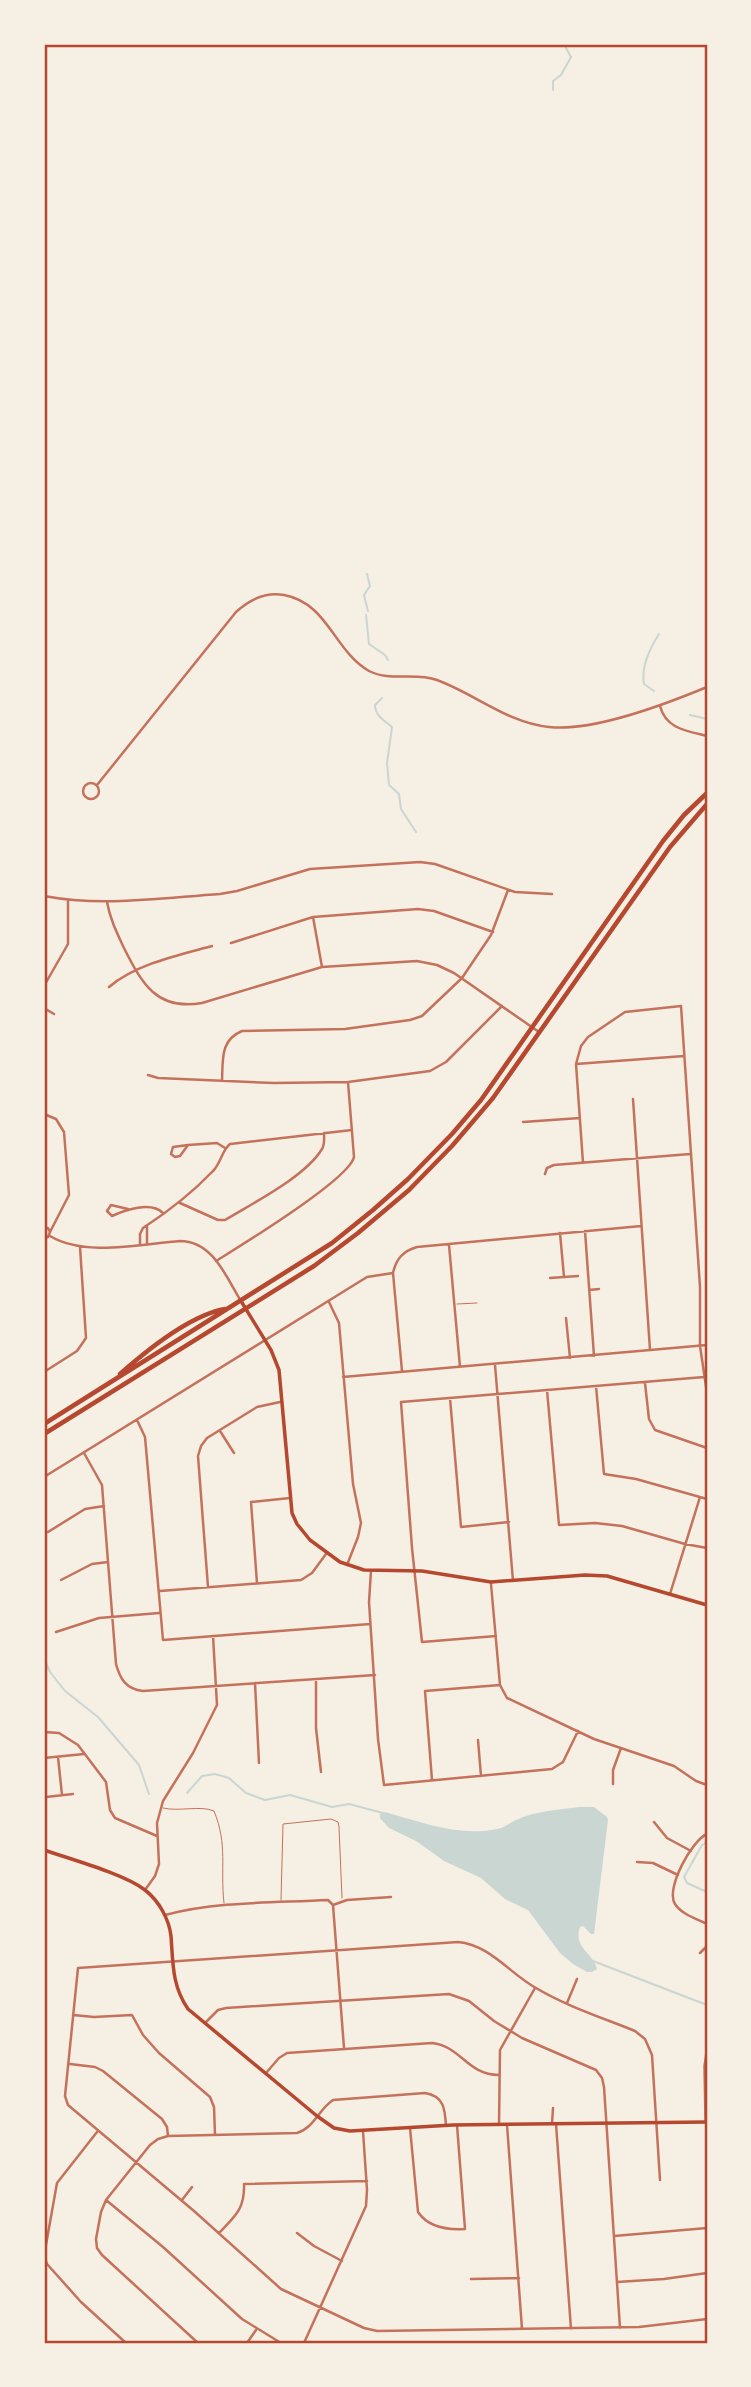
<svg xmlns="http://www.w3.org/2000/svg" width="751" height="2387" viewBox="0 0 751 2387" font-family="'IBM Plex Sans',sans-serif">
<style>
.water{fill:#c9d6d2}
.lines{fill:none;stroke-linecap:round;stroke-linejoin:round}
.stream{stroke:#c9d6d2;stroke-width:2}
.service{stroke:#c5725c;stroke-width:1}
.minor{stroke:#c5725c;stroke-width:2.5}
.tertiary{stroke:#c5725c;stroke-width:3.5}
.secondary{stroke:#b5482f;stroke-width:3.5}
.primary{stroke:#b5482f;stroke-width:4.5}
.neatline{fill:none;stroke:#b5482f;stroke-width:2.5}
</style>
<rect width="100%" height="100%" fill="#f6efe4"/>
<path class="water" d="M579,1807H594L607,1817L608,1820L594,1934H591L583,1926L580,1927C573,1948 592,1951 597,1969L592,1972H587L573,1964L560,1953L528,1910L505,1899L481,1878L444,1861L416,1841L389,1828L380,1818V1814L385,1812C421,1822 459,1837 497,1829C505,1828 509,1823 516,1820C535,1811 558,1810 579,1807Z"/>
<g class="lines">
<path class="stream" d="M553,90V81L561,75L571,57L564,44
M367,574L370,586L364,595L368,611
M366,615L369,644L385,655L388,660
M654,691L644,684C641,667 650,648 659,634
M382,698L375,705C375,716 385,721 392,727L387,763L389,785L399,794L401,809L416,832
M690,715L707,719
M44,1658L50,1672L65,1691L98,1717L139,1765L149,1794
M187,1793L202,1776L215,1774L229,1778L246,1793L265,1800L290,1795L332,1807L349,1804L383,1813
M707,1842L702,1845L684,1877L687,1883L707,1892
M593,1961L707,2005"/>
<path class="service" d="M457,1304L477,1303
M163,1808C180,1812 199,1805 214,1811C228,1845 220,1868 224,1903
M281,1900L283,1824L331,1819L338,1822L339,1827L342,1898"/>
<path class="minor" d="M660,706C666,729 687,731 707,736
M83 791a8 8 0 1 1 16 0a8 8 0 1 1-16 0Z
M97,785L236,612C249,600 266,592 284,595C328,603 334,651 369,671C391,682 414,672 437,680C475,694 508,723 549,727C593,732 666,704 707,687
M44,896C102,907 161,898 220,894L237,891L310,869L420,862L435,864L515,892L552,894
M107,902C110,919 117,933 124,948C142,984 157,1011 202,1003L322,967L417,961L437,965L454,973L539,1032
M313,917L322,967
M231,943L313,917L418,909L434,911L493,932
M44,986L68,944V900
M109,987C136,964 179,955 212,946
M44,1008L54,1014
M576,1064L684,1056
M148,1075L158,1078L274,1083L348,1082L430,1071L446,1062L502,1006
M222,1081C223,1060 220,1040 242,1031L345,1029L410,1020L422,1016L462,978L491,935L508,890
M633,1099L650,1350
M44,1114L56,1119L64,1132L69,1195L50,1232
M523,1122L580,1118
M188,1145L180,1156L175,1157L171,1154L173,1147Z
M188,1145L217,1143L225,1148
M583,1163L576,1064L581,1046L588,1037L625,1012L681,1006L700,1287V1346L707,1393
M545,1174L547,1168L554,1165L690,1154
M180,1203L218,1220H225C253,1203 305,1177 322,1149C325,1144 324,1139 324,1133
M128,1209L111,1205L107,1211L112,1216C125,1210 151,1201 163,1213
M44,1228H48L50,1232L48,1237L44,1238
M585,1231L594,1356
M50,1236C85,1257 140,1244 180,1241C213,1241 226,1277 241,1301
M147,1243V1227
M140,1244V1234L143,1228C169,1211 192,1193 213,1171C221,1163 222,1150 230,1144L352,1130
M449,1245L460,1367
M216,1261C240,1246 349,1180 354,1157L348,1082
M564,1277L578,1276
M550,1278L564,1277L560,1233
M589,1290L599,1289
M329,1302L339,1323L353,1484L361,1523L358,1537L347,1565
M566,1318L570,1358
M495,1365L513,1581
M402,1371L393,1273C396,1259 403,1251 417,1247L641,1226
M44,1372L77,1351L86,1338L80,1247
M343,1377L707,1345
M645,1383L649,1419L655,1430L707,1448
M596,1386L604,1474L636,1479L707,1499
M547,1390L559,1525L595,1523L622,1526L685,1544L707,1548
M450,1398L461,1527L509,1522
M137,1420L145,1437L163,1640L370,1624
M220,1431L234,1453
M84,1453L102,1485L116,1664C120,1679 126,1689 143,1691L375,1675
M44,1477L367,1277L393,1273
M48,1532L85,1509L104,1506
M371,1571L369,1602L378,1739L384,1785L552,1769L563,1762L578,1731
M61,1580L92,1564L108,1562
M257,1583L251,1502L290,1498
M491,1584L500,1685L507,1698L594,1739L674,1766L696,1781L707,1785
M208,1587L198,1456L201,1446L207,1438L257,1407L280,1402
M160,1591L301,1580L312,1573L326,1554
M670,1594L700,1497
M56,1632L99,1618L159,1613
M496,1636L422,1642L412,1548L401,1402L704,1377
M316,1681V1728L321,1772
M255,1683L259,1763
M44,1732L59,1733L78,1745L106,1782L110,1810L115,1818L157,1836
M478,1740L481,1776
M58,1757L62,1795
M44,1758L84,1754
M432,1780L425,1691L500,1685
M613,1784V1770L621,1748
M46,1797L73,1794
M654,1822L667,1838L691,1851
M707,1834C692,1840 665,1889 675,1904C681,1914 697,1919 707,1924
M637,1862L653,1863L678,1875
M145,1890L155,1876L159,1864L157,1823L163,1801L193,1753L217,1705L213,1636
M333,1905L344,2048
M333,1905L347,1900L391,1897
M165,1915C218,1901 274,1903 328,1900L333,1905
M700,1953L707,1946
M567,2003L577,1979
M73,2015L94,2017L132,2015L143,2035L159,2053L210,2097L214,2107L215,2135
M205,2023L218,2010L226,2008L449,1994L469,2001L494,2021L522,2038L596,2070L602,2078L604,2087L620,2328
M70,2064L95,2067L103,2071L162,2119L167,2127L168,2136
M266,2073L279,2058L287,2053L432,2043C461,2046 467,2075 499,2075
M552,2124L553,2108
M556,2124L571,2329
M499,2125L500,2050L535,1988
M507,2125L522,2329
M410,2128L418,2212C428,2227 448,2230 465,2229L457,2125
M97,2132L57,2183L44,2256L47,2264L81,2302L126,2343
M660,2180L652,2055L645,2039L635,2031C603,2018 566,2006 536,1988C509,1973 490,1945 458,1942L78,1968L65,2096L68,2105L194,2211L281,2289L364,2328L377,2331L639,2327L707,2319
M106,2200L163,2247L242,2319L281,2343
M182,2200L192,2187
M219,2233C235,2216 245,2209 244,2184L367,2181
M297,2233L314,2246L342,2261
M614,2236L707,2228
M471,2279L519,2278
M617,2282L664,2279L707,2273
M198,2343L102,2255L97,2248L96,2239L101,2212L106,2200L150,2145L158,2139L168,2136L297,2133C314,2128 319,2109 333,2100L425,2093C444,2096 445,2109 446,2126
M247,2343L256,2330
M304,2343L366,2206L367,2190L363,2131"/>
<path class="tertiary" d="M706,2122L705,2066L707,2053"/>
<path class="secondary" d="M241,1301L271,1350L279,1370L292,1513L297,1524L310,1540L340,1562L364,1570L422,1571L491,1582L585,1575L607,1576L707,1605
M44,1850C70,1859 124,1874 145,1890C159,1901 169,1919 171,1936C173,1963 172,1986 188,2009L317,2116L334,2128L350,2131L453,2125L707,2122"/>
<path class="primary" d="M120,1374C146,1351 191,1315 225,1309
M44,1424L332,1243L373,1210L408,1179L452,1134L481,1100L663,841L684,815L707,793
M44,1434L314,1266L358,1233L409,1190L452,1146L493,1098L670,847L707,804"/>
</g>
<rect width="751" height="2387" fill="none" stroke="#f6efe4" stroke-width="91"/>
<rect x="46" y="46" width="660" height="2296" class="neatline"/>
</svg>
